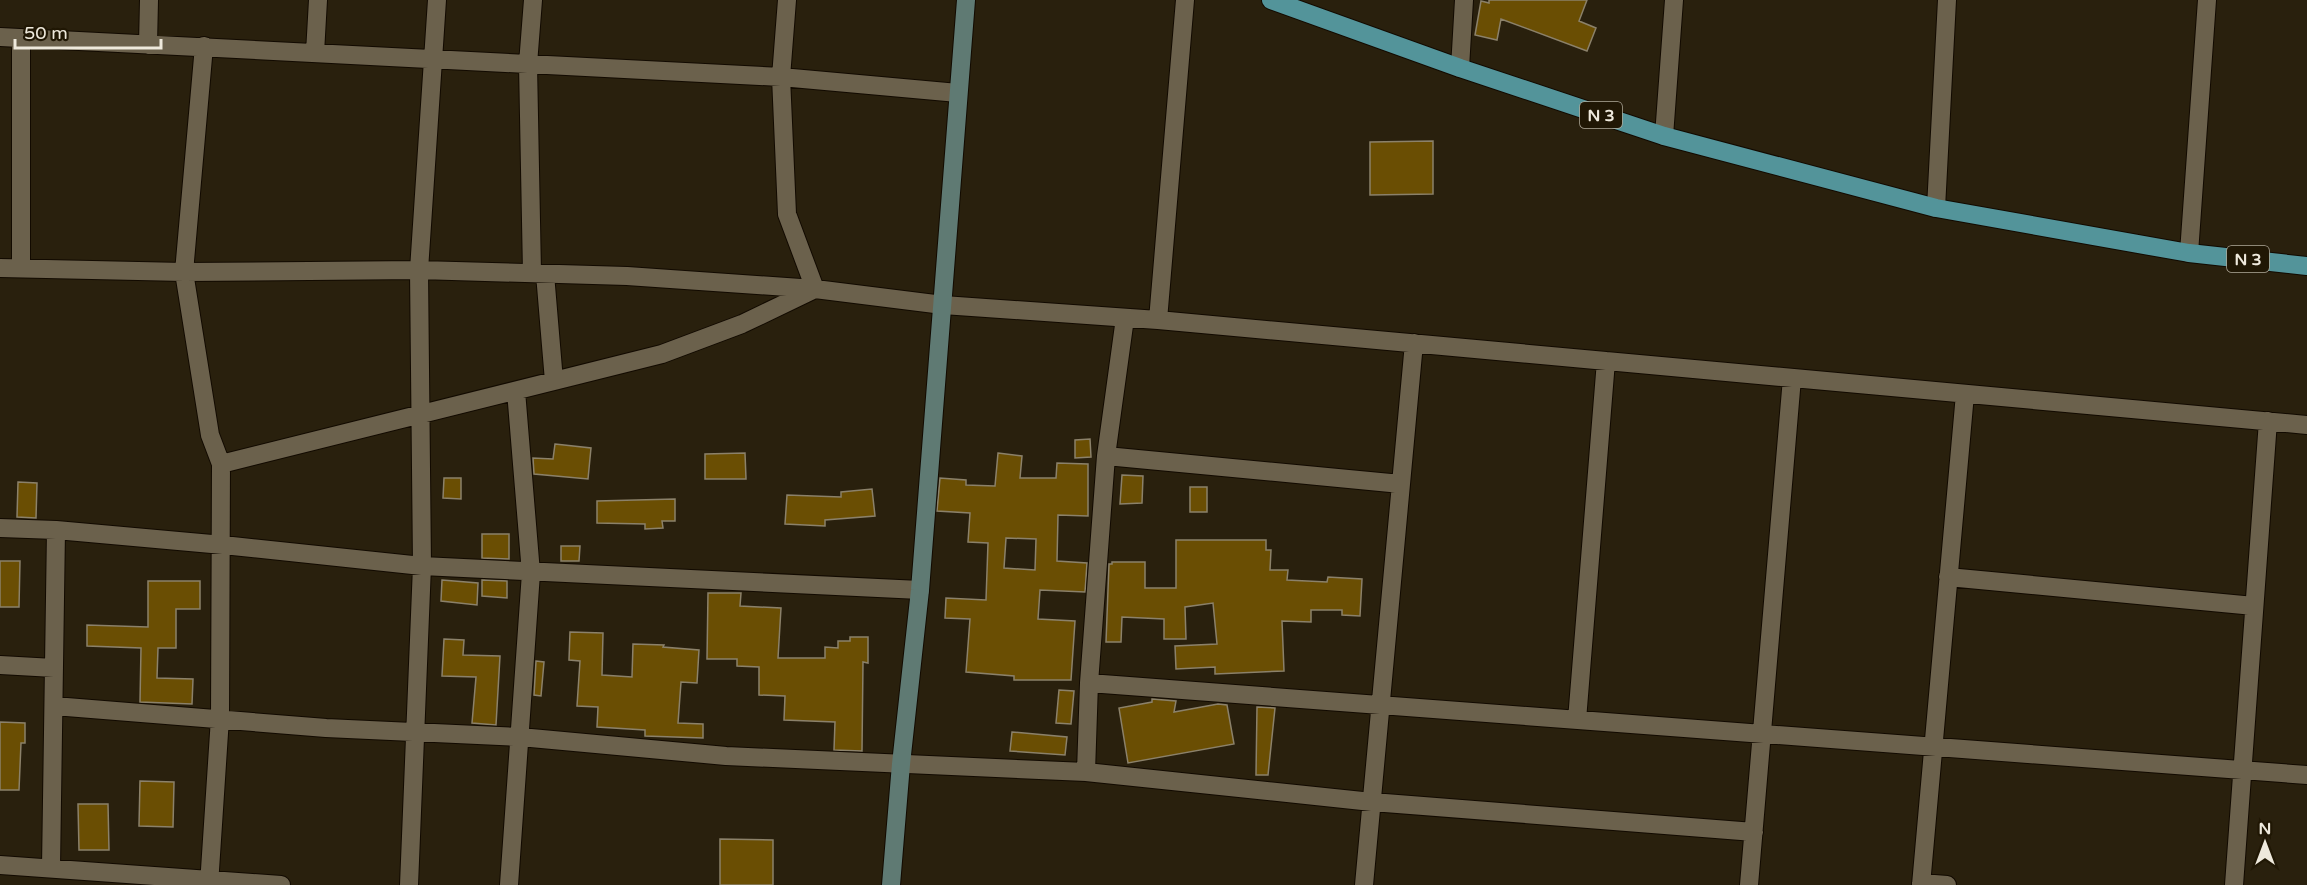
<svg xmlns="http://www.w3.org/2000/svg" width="2307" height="885" viewBox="0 0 2307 885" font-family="'Varela Round',sans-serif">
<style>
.building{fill:#6a4e03;stroke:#8b816a;stroke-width:1.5;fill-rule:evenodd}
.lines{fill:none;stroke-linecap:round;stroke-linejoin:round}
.street-casing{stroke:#120a00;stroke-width:20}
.secondary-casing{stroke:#120a00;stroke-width:20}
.primary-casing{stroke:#120a00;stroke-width:20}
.street{stroke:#6b614c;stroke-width:18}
.secondary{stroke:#5f7a73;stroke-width:18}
.primary{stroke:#53949a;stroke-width:18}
.labels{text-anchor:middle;stroke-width:5;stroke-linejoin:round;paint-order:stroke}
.shield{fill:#201704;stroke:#b0aa9b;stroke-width:1.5}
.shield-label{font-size:16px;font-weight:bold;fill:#eee9dc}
</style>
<rect width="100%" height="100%" fill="#29200d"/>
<path class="building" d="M1489,0H1587L1579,21L1596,28L1587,51L1501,19L1497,40L1475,35L1481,1L1489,3Z
M1433,141V194L1370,195V142Z
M1090,439L1091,457L1075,458V440Z
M555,444L591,448L588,479L534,474L533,458L553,459Z
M745,453L746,479H705V454Z
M998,453L1022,456L1020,478H1056L1057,463L1088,464V516L1058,515L1057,561L1087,563L1085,592L1040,590L1038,619L1075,621L1071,680H1014V676L966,672L970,619L945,618L946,598L986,600L988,543L968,542L970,513L937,511L940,478L966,480V485L995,486ZM1006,538L1036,539L1035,570L1004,568Z
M1122,475L1143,476L1142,503L1120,504Z
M444,478H461V499L443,498Z
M18,482L37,483L36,518L17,517Z
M1190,487H1207V512H1190Z
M872,489L875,516L825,520V526L785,524L787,495L841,497V492Z
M675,499V521H662L663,528L645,529V524L597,523V501Z
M482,534H509V559L482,558Z
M1176,540H1266V550H1271L1270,570H1288L1287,580L1327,582L1328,577L1362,579L1360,616L1342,615V610H1311V622L1282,621L1284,671L1215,674V667L1176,669L1175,646L1217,644L1213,603L1185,607L1186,639H1164V619L1122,617L1121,642H1106L1109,564H1112V562H1145V588H1176Z
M561,546H580L579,561H561Z
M0,561H20L19,607H0Z
M442,580L478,583L477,605L441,601Z
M482,580L507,581V598L482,596Z
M148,581H200V609H176V648H158L157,678L193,679L192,704L140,702L141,648L87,646V625L148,627Z
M708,593H741L740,606L781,608L778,658H825V647L838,648V641H850V637H868V663L863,662L862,751L834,750L835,722L784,720L785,696L759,695V667L737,666V659H707Z
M570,632L603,633L602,675L632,677L633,644L664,645L663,647L699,650L697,683L681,682L678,723L703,724V738L645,736V730L597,727L598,707L577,706L580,661L569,660Z
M444,639L464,640L463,655L500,656L496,725L472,723L476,677L442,676Z
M536,661L544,662L541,696L534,695Z
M1059,690L1074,691L1071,724L1056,723Z
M1152,699L1176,701L1174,712L1218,704L1227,705L1234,744L1128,763L1119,708L1152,702Z
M1257,707L1275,708L1268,775H1256Z
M0,722L25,723V743H21L19,790H0Z
M1012,732L1067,737L1065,755L1010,751Z
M140,781L174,782L173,827L139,826Z
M78,804H108L109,850H79Z
M720,839L773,840V885H720Z"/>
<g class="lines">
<g class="street-casing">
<path id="street" d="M787,0L781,77L787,214L815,289
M0,37L781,77L958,93
M21,38V268
M148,45L149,0
M204,46L184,272L210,435L221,464L220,718L209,885
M315,53L318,0
M1460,68L1464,0
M1664,136L1674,0
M1936,208L1947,0
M2189,253L2207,0
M0,268L184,272L419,270L627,276L815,289L943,305L1158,320L2307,425
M532,273L528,64L533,0
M545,274L554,381
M1158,320L1185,0
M1106,456L1401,484
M221,464L662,354L742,324L813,290
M0,528L56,530L223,545L422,566L920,590
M1948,577L2254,606
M0,665L54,668
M1089,683L2307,775
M54,706L326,728L520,737L726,756L1086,772L1372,802L1754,832
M1577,720L1606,361
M1086,772L1089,683L1106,456L1125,318
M0,865L281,885
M51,868L56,530
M1921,883L1947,885
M409,885L422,566L419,270L437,0
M509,885L531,573L516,391
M1364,885L1414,343
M1749,885L1792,378
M1921,885L1965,394
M2234,885L2268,421"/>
</g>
<g class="secondary-casing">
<path id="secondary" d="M891,885L901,764L920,590L966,0"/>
</g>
<g class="primary-casing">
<path id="primary" d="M1271,0L1460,68L1664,136L1936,208L2189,253L2307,266"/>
</g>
<use href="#street" class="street"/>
<use href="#secondary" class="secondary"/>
<use href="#primary" class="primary"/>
</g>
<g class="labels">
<g class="shield">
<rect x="1580" y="102" width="42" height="26" rx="4.5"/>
<rect x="2227" y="246" width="42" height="26" rx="4.5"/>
</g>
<g class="shield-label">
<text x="1601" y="121">N 3</text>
<text x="2248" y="265">N 3</text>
</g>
</g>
<g transform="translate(2265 843)" stroke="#201704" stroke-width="4.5" paint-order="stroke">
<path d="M0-4.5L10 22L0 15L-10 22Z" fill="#eee9dc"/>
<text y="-9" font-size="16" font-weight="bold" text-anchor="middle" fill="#eee9dc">N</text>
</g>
<path d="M15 39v9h146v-9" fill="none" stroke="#eee9dc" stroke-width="3"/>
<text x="24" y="39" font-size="18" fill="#eee9dc" stroke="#201704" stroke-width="4.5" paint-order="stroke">50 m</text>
</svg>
